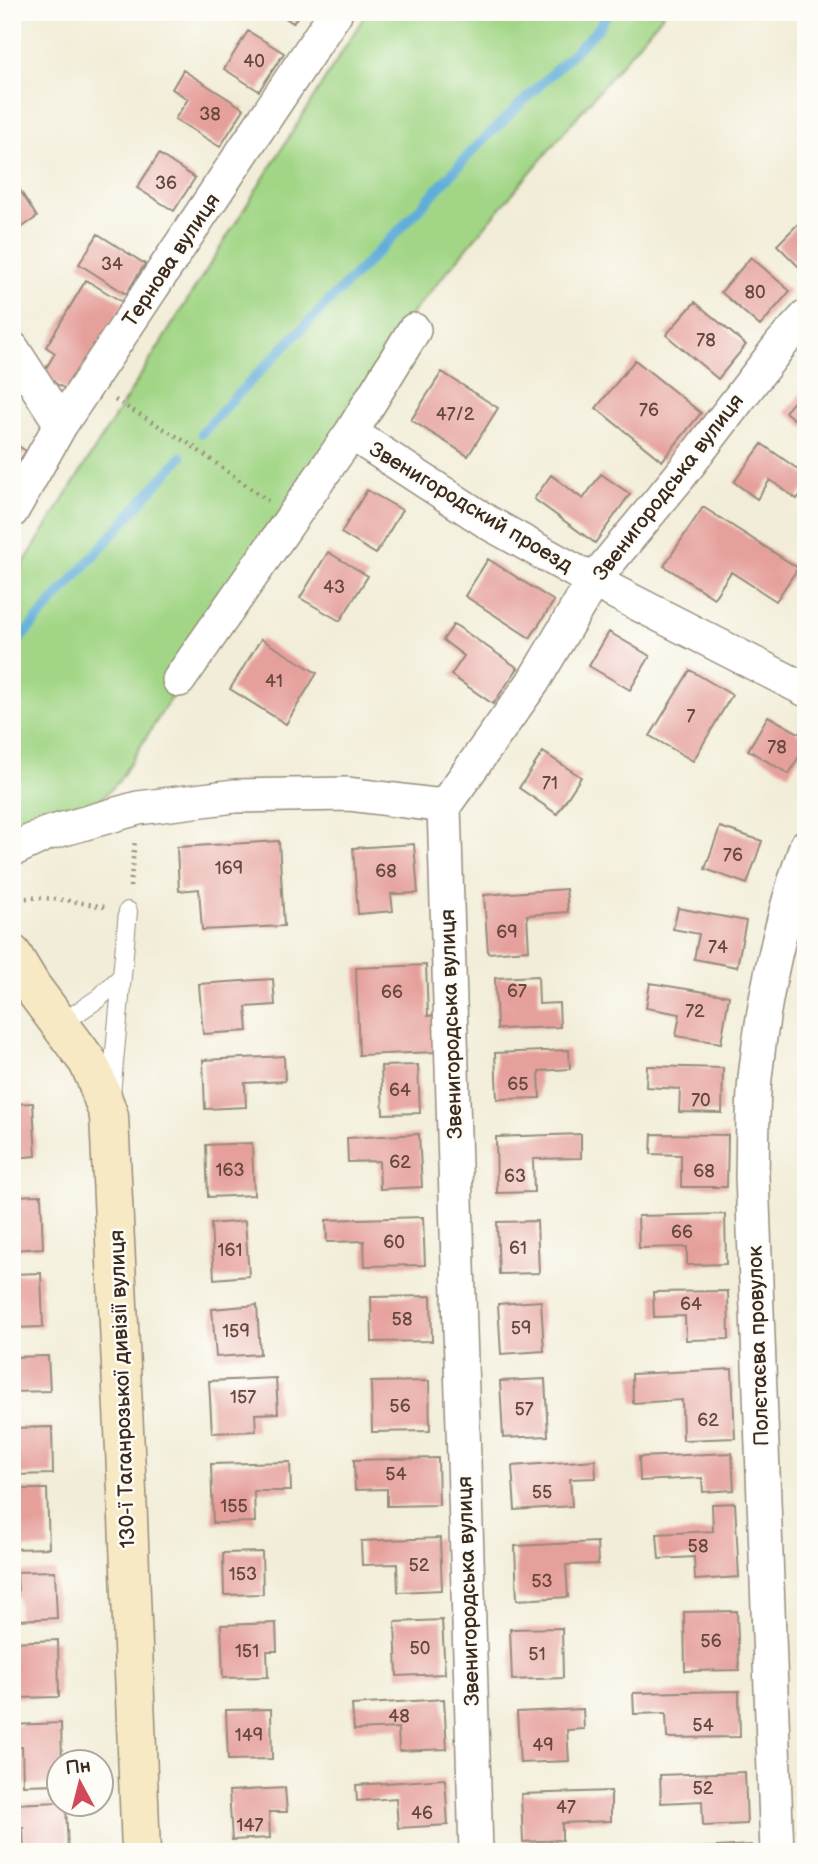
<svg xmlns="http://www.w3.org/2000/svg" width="818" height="1864" viewBox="0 0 818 1864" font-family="'Balsamiq Sans',sans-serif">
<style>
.green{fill:#a2d686;stroke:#6e8052;stroke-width:2}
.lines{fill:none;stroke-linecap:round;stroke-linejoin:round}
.stream{stroke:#60add9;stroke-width:10}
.building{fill:#e6a09c}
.lane-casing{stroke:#968c7b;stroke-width:20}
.street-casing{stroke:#968c7b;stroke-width:36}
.secondary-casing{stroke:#968c7b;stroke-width:41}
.path{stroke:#968c7b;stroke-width:4.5;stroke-dasharray:2 5;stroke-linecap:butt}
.lane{stroke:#fff;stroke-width:18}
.street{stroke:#fff;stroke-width:33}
.secondary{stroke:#f7e9c3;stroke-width:38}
.labels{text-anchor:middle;stroke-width:5;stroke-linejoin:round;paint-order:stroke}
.number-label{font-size:18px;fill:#66483e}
.street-label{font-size:21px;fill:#3b2a1e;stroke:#fdfcf7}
</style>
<rect width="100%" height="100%" fill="#fdfcf7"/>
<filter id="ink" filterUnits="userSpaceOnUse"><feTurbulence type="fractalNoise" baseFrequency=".0143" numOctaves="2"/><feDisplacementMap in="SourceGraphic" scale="14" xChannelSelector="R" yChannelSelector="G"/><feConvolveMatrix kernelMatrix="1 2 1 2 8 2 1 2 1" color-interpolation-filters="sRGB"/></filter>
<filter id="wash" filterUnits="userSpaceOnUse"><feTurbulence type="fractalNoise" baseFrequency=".00686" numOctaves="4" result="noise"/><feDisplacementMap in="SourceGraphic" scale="28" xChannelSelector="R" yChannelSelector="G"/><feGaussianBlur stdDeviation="1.57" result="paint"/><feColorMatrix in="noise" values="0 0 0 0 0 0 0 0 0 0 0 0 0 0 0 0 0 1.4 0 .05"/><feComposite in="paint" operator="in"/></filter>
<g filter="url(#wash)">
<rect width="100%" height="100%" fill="#f2edd8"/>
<path class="green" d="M367,12H665L408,318L119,781L73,828L12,854V582Z"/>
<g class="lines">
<path class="stream" d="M202,433L232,400L405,224L478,145L598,29L608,12
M12,648L181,457"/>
</g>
<g id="blocks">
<path class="building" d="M277,12H301L293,23Z
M248,31L284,53L259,91L224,69Z
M183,70L244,109L220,147L175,119L188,99L172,89Z
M159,154L195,178L174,211L137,188Z
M16,184L37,217L12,234V186Z
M806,216V274L777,245Z
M98,234L145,264L126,294L79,264Z
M751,257L790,291L760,326L721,292Z
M86,280L124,303L70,392L42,375L55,353L46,347Z
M695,302L746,345L718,379L666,335Z
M635,360L701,413L662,461L596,408Z
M442,372L498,408L468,456L411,420Z
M806,387V429L785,412Z
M12,442L26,451L12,472Z
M762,444L806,475V487L797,499L770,480L757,499L734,482Z
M601,474L630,494L595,543L534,499L551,475L583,499Z
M367,490L402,510L376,554L341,533Z
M703,507L798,568L776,601L731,572L714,598L664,566Z
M328,552L368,576L340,621L300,598Z
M488,559L554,601L530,638L465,596Z
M454,624L518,668L493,704L451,675L464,656L443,640Z
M609,632L650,656L630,690L589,666Z
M261,639L317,673L286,724L230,689Z
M690,670L732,695L693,761L650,736Z
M768,716L806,737V744L789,774L748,750Z
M543,752L581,777L557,814L519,788Z
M720,827L762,841L747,884L705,869Z
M279,841L284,926L202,930L199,889L179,891L177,847Z
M414,844L418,893L391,894L393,911L358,914L353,848Z
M566,889L568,912L527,915L529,950L488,953L484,895Z
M678,908L746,921L737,967L694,959L699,934L673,929Z
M426,965L428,1016L435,1015L436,1052L359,1055L356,968Z
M538,976L539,1004L559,1003L560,1027L497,1029L495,978Z
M273,979L275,1005L246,1007L248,1031L203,1034L199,984Z
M650,983L729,996L721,1043L676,1036L680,1014L646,1008Z
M569,1050L570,1069L539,1071L540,1098L497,1099L495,1053Z
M284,1056L285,1081L245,1083L246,1107L205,1109L203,1060Z
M418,1065L420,1113L383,1114L381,1066Z
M647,1066L723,1068L722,1113L679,1112L680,1089L646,1087Z
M33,1103L36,1156L12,1158V1104Z
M419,1134L422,1187L380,1189L379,1161L348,1162L347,1138Z
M581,1134V1158L533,1159L534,1192L497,1193L496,1137Z
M652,1134L728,1135L727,1187H681V1155L651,1154Z
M252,1143L254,1195L208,1197L206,1145Z
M41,1195L43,1248L12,1250V1196Z
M725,1214L726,1264L687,1265V1247L639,1248L638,1216Z
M423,1217L425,1265L365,1266L364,1241L327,1242L326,1220Z
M245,1221L249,1276L214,1279L211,1224Z
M537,1221L539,1273L499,1274L497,1222Z
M41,1273L43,1327L12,1328V1274Z
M728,1291L729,1339L686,1340L685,1316L654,1317L653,1292Z
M431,1296L432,1341L372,1342L371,1297Z
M541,1301L544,1351L501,1354L498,1304Z
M257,1305L260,1354L216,1357L212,1309Z
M48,1356L50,1391L12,1392V1357Z
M732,1369L735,1438L683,1440L682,1400L633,1403L632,1374Z
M276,1378L278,1413L255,1414L256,1431L212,1433L209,1381Z
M545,1379L548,1436L503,1438L500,1381Z
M429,1381L430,1431L372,1432L371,1382Z
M52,1427L53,1474L12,1475V1428Z
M732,1453L734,1490L703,1492L702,1478L640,1481L639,1457Z
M438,1458L439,1505L387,1506V1489L355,1490L354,1460Z
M595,1460L596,1478L570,1479L572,1506L515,1510L512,1466Z
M290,1462L291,1491H254L255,1522L213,1523L211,1464Z
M12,1489H47L49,1548L12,1549Z
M735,1503L739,1577L695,1580L694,1557L659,1559L657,1534L713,1531L712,1504Z
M440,1538L442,1590L398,1592L397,1564L362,1565L361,1541Z
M597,1542L598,1564L566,1565L568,1597L517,1600L515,1546Z
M262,1552L263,1594L224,1595L223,1553Z
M55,1571L57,1618L19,1620L17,1572Z
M737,1611L739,1670L685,1671L684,1612Z
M442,1620L445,1674L397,1676L395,1622Z
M276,1623L277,1651H267L268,1677L223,1678L221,1625Z
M562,1628L563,1678L512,1680L510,1629Z
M58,1640L59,1697L13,1698L12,1642Z
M739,1691L740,1737L667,1738L666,1713L634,1714L633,1693Z
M444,1699L447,1749L399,1751L398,1728L354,1730L352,1705Z
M271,1709L272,1759L228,1760L226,1710Z
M583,1709L584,1729L567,1730L569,1761L520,1763L517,1712Z
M61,1723L62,1762H60V1784L23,1785L22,1747H12V1725Z
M745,1772L747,1824L703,1826L702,1801L661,1803L660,1775Z
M445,1779L448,1825L398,1828L396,1798L357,1801L356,1785Z
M285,1788L287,1812H269L270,1838L232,1840L229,1791Z
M611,1791V1821L562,1823V1840L523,1842L521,1794Z
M60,1802V1804H66L68,1852H24L23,1827L12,1828V1804Z
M751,1845V1852H700V1848Z"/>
</g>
</g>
<g filter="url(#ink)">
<use href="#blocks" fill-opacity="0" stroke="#968c7b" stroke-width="2"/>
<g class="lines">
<g class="lane-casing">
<path id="lane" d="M59,1025L99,998L121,977
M111,1095L128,911"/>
</g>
<g class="street-casing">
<path id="street" d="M12,348L61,424
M351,433L489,523L593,581L806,690
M12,511L61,424L336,12
M179,680L351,433L414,330
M12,850L46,834L138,808L235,796L348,794L444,806
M476,1852L444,806L533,682L593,581L679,477L781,344L806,317
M777,1852L752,1175C753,1143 752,1110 755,1078C763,999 780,922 806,846"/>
</g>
<g class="secondary-casing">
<path id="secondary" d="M12,954L32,987L88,1062L95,1077L109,1116L127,1492L141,1852"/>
</g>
<path class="path" d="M115,400L188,443L268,501
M130,887L135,840
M12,900C41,894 76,902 105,907"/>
<use href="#lane" class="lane"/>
<use href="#street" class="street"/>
<use href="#secondary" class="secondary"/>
</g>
</g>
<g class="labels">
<g class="number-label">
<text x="254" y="67">40</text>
<text x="210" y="120">38</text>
<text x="166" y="189">36</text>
<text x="112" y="270">34</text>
<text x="755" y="298">80</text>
<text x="706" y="346">78</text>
<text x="649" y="416">76</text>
<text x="455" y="420">47/2</text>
<text x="334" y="593">43</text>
<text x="274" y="687">41</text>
<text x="691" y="722">7</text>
<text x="777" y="753">78</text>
<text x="550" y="789">71</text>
<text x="733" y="861">76</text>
<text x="229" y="874">169</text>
<text x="386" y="877">68</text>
<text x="507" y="938">69</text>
<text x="718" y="953">74</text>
<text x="517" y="997">67</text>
<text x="392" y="998">66</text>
<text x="695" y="1017">72</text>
<text x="518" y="1090">65</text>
<text x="400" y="1096">64</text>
<text x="701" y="1106">70</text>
<text x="400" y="1168">62</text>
<text x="230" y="1176">163</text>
<text x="704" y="1177">68</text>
<text x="515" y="1182">63</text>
<text x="682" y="1238">66</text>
<text x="394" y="1248">60</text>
<text x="518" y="1254">61</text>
<text x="230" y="1256">161</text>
<text x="691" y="1310">64</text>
<text x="402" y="1325">58</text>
<text x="521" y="1334">59</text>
<text x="236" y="1337">159</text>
<text x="243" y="1403">157</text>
<text x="400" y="1412">56</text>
<text x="524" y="1415">57</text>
<text x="708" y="1426">62</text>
<text x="396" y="1480">54</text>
<text x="542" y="1498">55</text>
<text x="234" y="1512">155</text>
<text x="698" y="1552">58</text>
<text x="419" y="1571">52</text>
<text x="243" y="1580">153</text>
<text x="542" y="1587">53</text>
<text x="711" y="1647">56</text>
<text x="420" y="1654">50</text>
<text x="247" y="1657">151</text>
<text x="537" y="1660">51</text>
<text x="399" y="1722">48</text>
<text x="703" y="1731">54</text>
<text x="249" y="1741">149</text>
<text x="543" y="1751">49</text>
<text x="703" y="1794">52</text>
<text x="566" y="1813">47</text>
<text x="422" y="1819">46</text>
<text x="250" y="1831">147</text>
</g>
<g class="street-label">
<text transform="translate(171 260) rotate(-56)" y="7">Тернова вулиця</text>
<text transform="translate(668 487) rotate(-52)" y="7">Звенигородська вулиця</text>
<text transform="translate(471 507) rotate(31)" y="7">Звенигородский проезд</text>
<text transform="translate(451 1024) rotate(-92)" y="7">Звенигородська вулиця</text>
<text transform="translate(758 1346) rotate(-92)" y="7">Полєтаєва провулок</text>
<text transform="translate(122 1389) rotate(-92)" y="7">130-ї Таганрозької дивізії вулиця</text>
<text transform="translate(468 1591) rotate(-92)" y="7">Звенигородська вулиця</text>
</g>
</g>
<rect width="818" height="1864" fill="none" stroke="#fdfcf7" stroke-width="42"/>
<g transform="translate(80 1783) rotate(353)"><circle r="33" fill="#fdfcf7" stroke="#afa8a0" stroke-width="2"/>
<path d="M0-5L12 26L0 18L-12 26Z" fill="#d1495b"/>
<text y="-10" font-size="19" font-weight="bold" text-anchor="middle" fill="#3b2a1e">Пн</text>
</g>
</svg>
